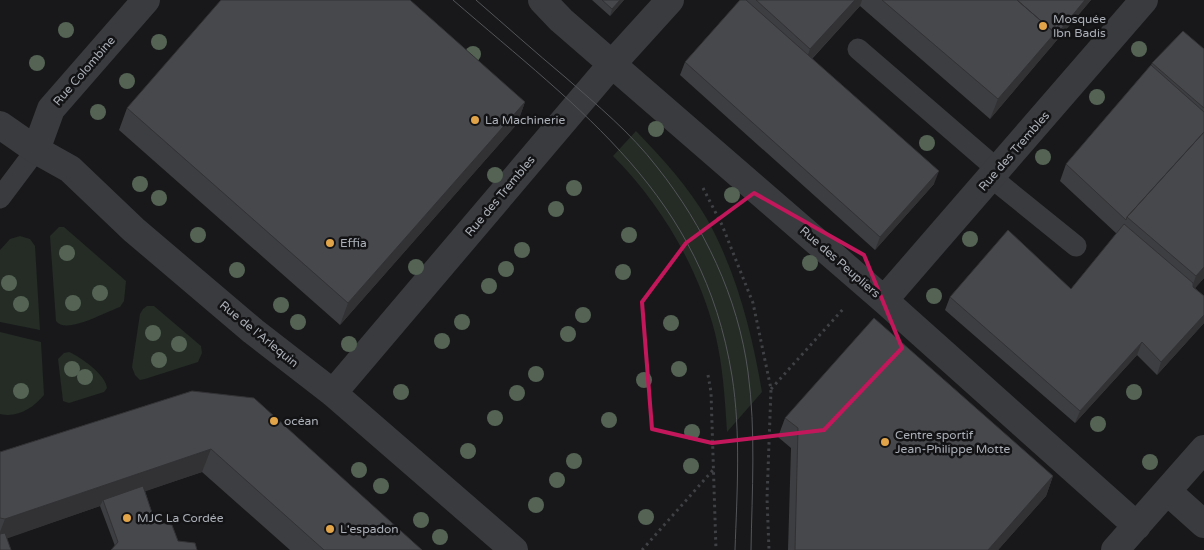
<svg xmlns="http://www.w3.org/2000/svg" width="1204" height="550" viewBox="0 0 1204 550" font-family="'Varela Round',sans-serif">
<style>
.green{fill:#242c25}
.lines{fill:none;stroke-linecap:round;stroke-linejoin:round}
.path{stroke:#3f4145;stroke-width:3;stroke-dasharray:2.5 4;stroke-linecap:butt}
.service{stroke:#393b3e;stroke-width:21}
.minor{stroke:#393b3e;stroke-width:28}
.tram{stroke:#535559;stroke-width:1}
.tree{fill:#546354}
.wall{fill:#3d3e41}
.shaded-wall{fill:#323235}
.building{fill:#47484c;stroke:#323235}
.marked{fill:none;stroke:#c2185b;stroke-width:4;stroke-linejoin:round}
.poi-dot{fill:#e2a448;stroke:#131315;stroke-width:2}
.labels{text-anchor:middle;stroke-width:5;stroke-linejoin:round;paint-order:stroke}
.poi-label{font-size:12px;fill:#abb0b8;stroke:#131315;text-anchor:start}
.street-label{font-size:12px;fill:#abb0b8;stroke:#131315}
</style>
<rect width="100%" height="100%" fill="#18181a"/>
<path class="green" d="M636,131C662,158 688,186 707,219C737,273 752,333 762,392L727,432C725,399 723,366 715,333C698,267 661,204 613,156Z
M59,227H64L126,281L124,301L120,307C105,312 66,335 56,321L50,236Z
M20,236L30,239L35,246L40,330L0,322V250L10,239Z
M147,306H154L201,346L202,353L198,362L145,379L140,380L135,375L132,367L140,314L143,309Z
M0,332L41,342L44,395C33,408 18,418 0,414Z
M69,352C81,357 106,375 107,388L104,392L69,403L63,401L58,359L64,353Z"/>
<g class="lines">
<path class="path" d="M703,188L722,225L753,303L771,389L767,498L769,550
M708,375L711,392L716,550
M771,389L844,308
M642,550L713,470"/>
<path class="service" d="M858,49L998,170
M992,178L1076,246
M0,198L36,150"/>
<path class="minor" d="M542,0L561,20L884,300L1137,526
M0,125L36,150L70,169L134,230L253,331L333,393L514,550
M36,150L51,109L146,0
M884,300L1144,0
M333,393L612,64L670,0
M1167,491L1204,524
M1115,550L1204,449"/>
<path class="tram" d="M453,0C582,112 703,195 732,376C741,433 737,493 735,550
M476,0C506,26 535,52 565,77C597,105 631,133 657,167C704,226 738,297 748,372C756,431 752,491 751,550"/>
</g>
<g class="tree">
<circle cx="66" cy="30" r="8"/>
<circle cx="159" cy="42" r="8"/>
<circle cx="1139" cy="49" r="8"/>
<circle cx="473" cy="54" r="8"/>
<circle cx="37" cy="63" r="8"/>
<circle cx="127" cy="81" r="8"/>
<circle cx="1097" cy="97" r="8"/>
<circle cx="98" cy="112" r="8"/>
<circle cx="656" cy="129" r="8"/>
<circle cx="927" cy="143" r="8"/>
<circle cx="1043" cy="157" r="8"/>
<circle cx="495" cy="175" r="8"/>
<circle cx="140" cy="184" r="8"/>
<circle cx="574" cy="188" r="8"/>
<circle cx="732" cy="195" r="8"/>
<circle cx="159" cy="198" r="8"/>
<circle cx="556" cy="209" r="8"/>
<circle cx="198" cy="235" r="8"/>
<circle cx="629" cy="235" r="8"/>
<circle cx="970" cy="239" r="8"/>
<circle cx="522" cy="250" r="8"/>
<circle cx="67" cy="253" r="8"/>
<circle cx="810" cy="263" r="8"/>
<circle cx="416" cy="267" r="8"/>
<circle cx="506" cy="269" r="8"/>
<circle cx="237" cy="270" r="8"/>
<circle cx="623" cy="272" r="8"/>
<circle cx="9" cy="283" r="8"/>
<circle cx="489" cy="286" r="8"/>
<circle cx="100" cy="293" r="8"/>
<circle cx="934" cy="296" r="8"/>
<circle cx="73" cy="303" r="8"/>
<circle cx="21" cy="304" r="8"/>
<circle cx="281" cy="305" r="8"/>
<circle cx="583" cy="315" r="8"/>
<circle cx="298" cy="322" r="8"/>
<circle cx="462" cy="322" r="8"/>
<circle cx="671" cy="323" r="8"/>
<circle cx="153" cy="333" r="8"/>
<circle cx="568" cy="334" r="8"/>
<circle cx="442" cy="341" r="8"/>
<circle cx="179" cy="344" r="8"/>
<circle cx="349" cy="344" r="8"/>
<circle cx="159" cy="360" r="8"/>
<circle cx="72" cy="369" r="8"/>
<circle cx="679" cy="369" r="8"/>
<circle cx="536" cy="374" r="8"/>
<circle cx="85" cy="377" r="8"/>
<circle cx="644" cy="380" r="8"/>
<circle cx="21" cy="391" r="8"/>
<circle cx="401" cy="392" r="8"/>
<circle cx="1134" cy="392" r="8"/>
<circle cx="517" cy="393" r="8"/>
<circle cx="495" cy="418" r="8"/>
<circle cx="609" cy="420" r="8"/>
<circle cx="1098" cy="424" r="8"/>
<circle cx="692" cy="432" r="8"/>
<circle cx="468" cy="451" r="8"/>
<circle cx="574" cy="461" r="8"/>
<circle cx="1150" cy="462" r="8"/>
<circle cx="691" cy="466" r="8"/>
<circle cx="359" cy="470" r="8"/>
<circle cx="557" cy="480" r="8"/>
<circle cx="381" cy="486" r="8"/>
<circle cx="536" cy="505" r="8"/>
<circle cx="646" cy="517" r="8"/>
<circle cx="421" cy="520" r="8"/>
<circle cx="440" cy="537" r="8"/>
</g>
<path class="wall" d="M592,0H624L610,16Z
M740,0H1091L990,119L860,6L812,59L934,184L875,250L680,75L685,62Z
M1204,49V278L1195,288L1204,296V323L1157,375L1137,355L1075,423L945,310L950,297L1071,289L1117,234L1060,181L1066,164L1151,65L1152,63Z
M525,102L517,124L340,325L119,130L127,108Z
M192,391L422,550H290L202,472L145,491L155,522L115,546L100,506L7,538L0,550V452Z
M785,418L1053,476L1046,496L998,550H788L791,448L778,437Z"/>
<path class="shaded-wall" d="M620,0H624L610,16L612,9Z
M855,0H862L860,6L803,68L810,49Z
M1085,0H1091L990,119L998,99L1055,33Z
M525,102L517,124L340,325L348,303Z
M939,171L934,184L875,250L880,237Z
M1204,267V278L1189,295L1196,276Z
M1204,315V323L1157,375L1161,362Z
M1142,342L1137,355L1075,423L1080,411Z
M211,449L202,472L105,505L103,500L100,506L0,541V532L5,519Z
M1053,476L1046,496L998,550H988Z"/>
<path class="building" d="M221,0H410L525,102L348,303L127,108Z
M602,0H620L612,9Z
M740,0H746L939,171L880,237L685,62Z
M756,0H855L810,49Z
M882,0H1017L1055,33L998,99Z
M1017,0H1085L1052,40L1055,33Z
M1183,31L1204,49V108L1152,63Z
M1151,65L1204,112V132L1127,217L1126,220L1066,164Z
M1204,132V267L1196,276L1127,217Z
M1124,224L1193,283V287L1204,296V315L1161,362L1142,342L1080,411L950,297L1008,230L1071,289Z
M874,318L1053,476L988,550H795L798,428L785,418Z
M192,391L254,398L422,550H324L211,449L5,519L0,518V452Z
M143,486L155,522L172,525L178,541L195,543L197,550H111L118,542L103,500Z
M5,533L11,550H0V534Z"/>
<path class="marked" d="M754,193L864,255L902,348L824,430L712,443L652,429L642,302L686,243Z"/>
<g class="poi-dot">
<circle cx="1043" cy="26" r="5"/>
<circle cx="475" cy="120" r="5"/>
<circle cx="330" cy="243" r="5"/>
<circle cx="274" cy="421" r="5"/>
<circle cx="885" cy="442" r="5"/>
<circle cx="127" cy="518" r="5"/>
<circle cx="330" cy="529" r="5"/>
</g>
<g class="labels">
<g class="poi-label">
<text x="1053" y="23">Mosquée<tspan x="1053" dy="14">Ibn Badis</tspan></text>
<text x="485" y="124">La Machinerie</text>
<text x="340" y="247">Effia</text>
<text x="284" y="425">océan</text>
<text x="895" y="439">Centre sportif<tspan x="895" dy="14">Jean-Philippe Motte</tspan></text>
<text x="137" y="522">MJC La Cordée</text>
<text x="340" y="533">L'espadon</text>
</g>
<g class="street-label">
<text transform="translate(84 71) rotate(-49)" y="4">Rue Colombine</text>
<text transform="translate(1014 151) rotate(-49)" y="4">Rue des Trembles</text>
<text transform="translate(500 196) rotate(-50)" y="4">Rue des Trembles</text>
<text transform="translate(840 262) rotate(41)" y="4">Rue des Peupliers</text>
<text transform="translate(259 334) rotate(39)" y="4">Rue de l'Arlequin</text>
</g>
</g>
</svg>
